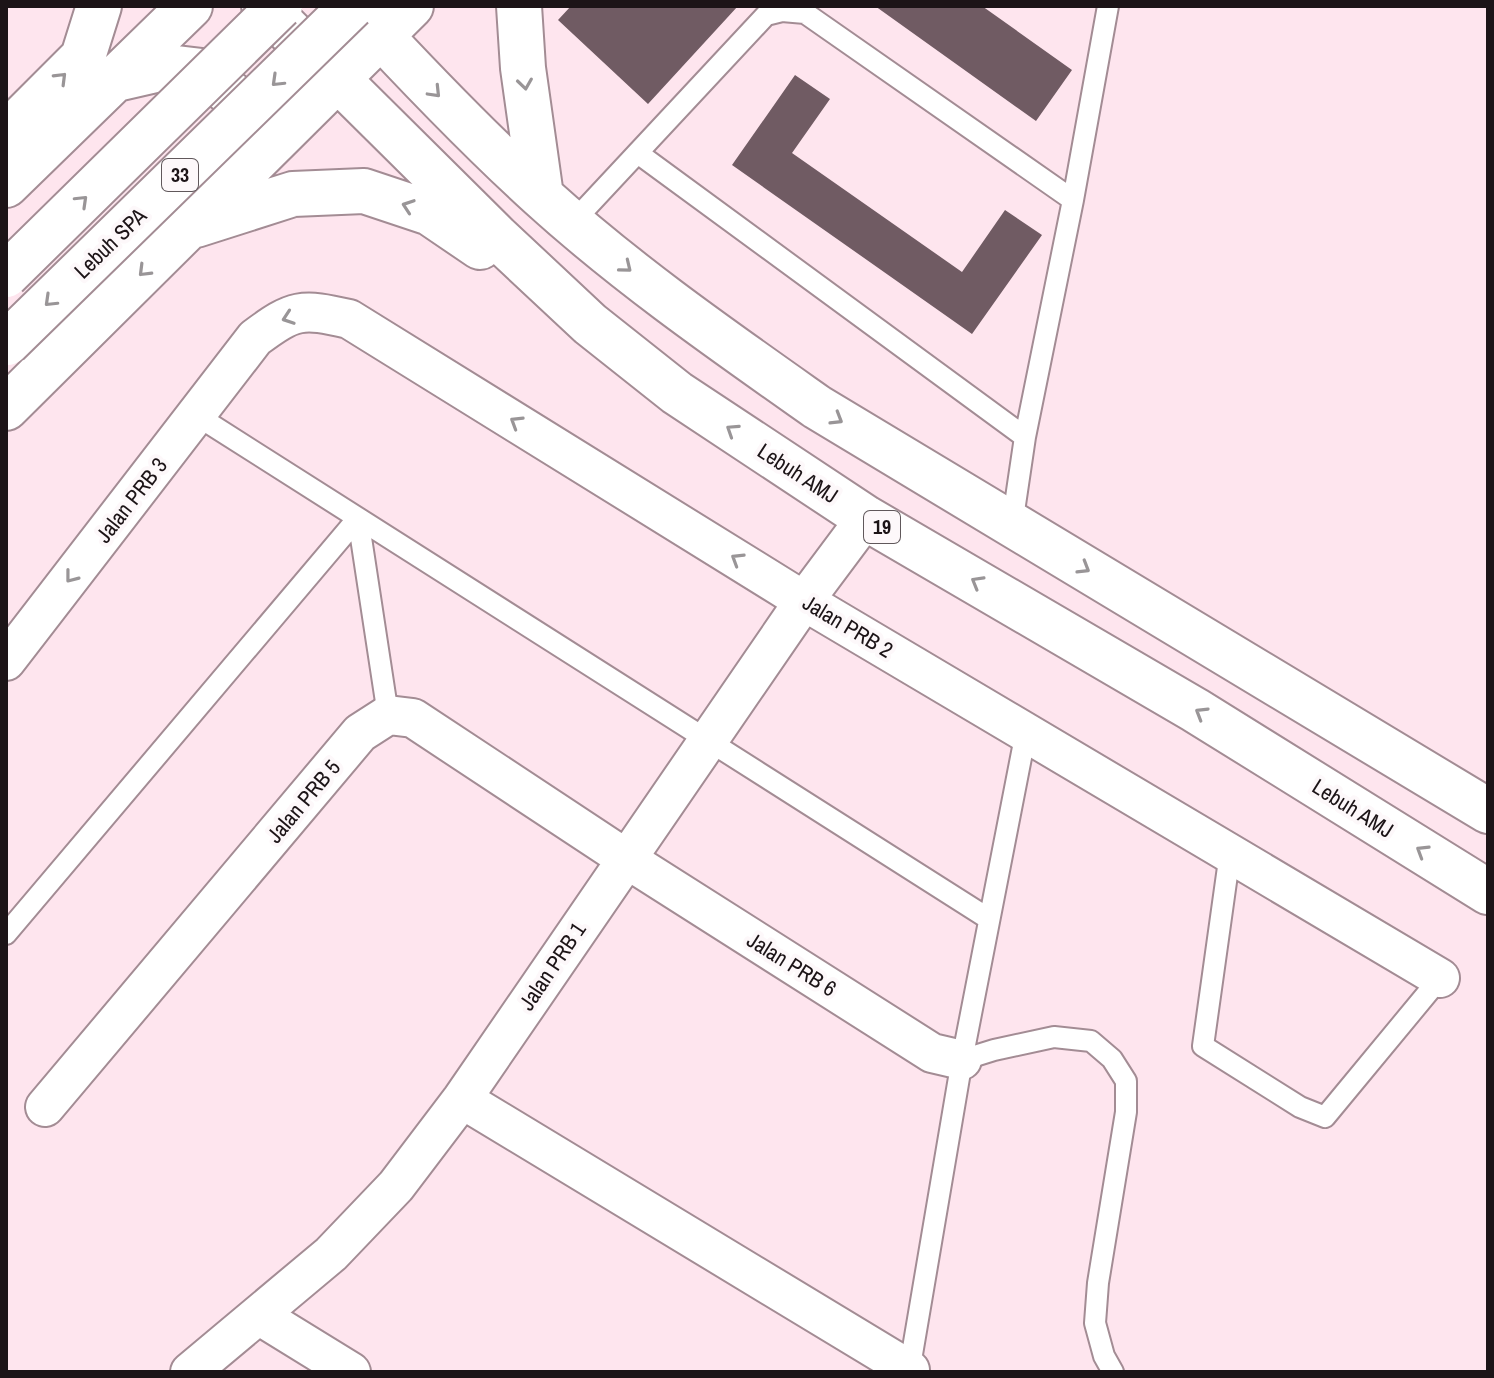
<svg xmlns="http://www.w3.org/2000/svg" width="1494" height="1378" viewBox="0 0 1494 1378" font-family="'Archivo Narrow',sans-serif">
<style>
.building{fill:#705b63}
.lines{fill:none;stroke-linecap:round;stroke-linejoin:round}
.service-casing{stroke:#a38c94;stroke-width:24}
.minor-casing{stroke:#a38c94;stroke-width:42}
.trunk-casing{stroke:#a38c94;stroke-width:48}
.service{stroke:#fff;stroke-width:20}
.minor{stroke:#fff;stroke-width:38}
.trunk{stroke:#fff;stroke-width:44}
.trunk-bridge-casing{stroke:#a38c94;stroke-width:48;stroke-linecap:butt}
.trunk-bridge{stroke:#fff;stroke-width:44}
.oneway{stroke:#999597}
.labels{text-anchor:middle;stroke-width:8;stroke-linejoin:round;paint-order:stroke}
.shield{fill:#fdf8fa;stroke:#60585b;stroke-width:2}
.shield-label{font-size:20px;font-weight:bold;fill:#1c1417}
.street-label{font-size:22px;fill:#1c1417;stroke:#fdf8fa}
</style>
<rect width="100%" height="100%" fill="#fee5ee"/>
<path class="building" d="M571,6H738L648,104L558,20Z
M875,6H982L1072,70L1036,121Z
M795,75L830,99L792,153L962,272L1005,210L1042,235L972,334L732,165Z"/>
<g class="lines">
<g class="service-casing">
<path id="service" d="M639,154L1025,437
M572,223L766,15L782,11L805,13L1073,200
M196,415L989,919
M1012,525L1025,437L1073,200L1108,6
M1230,853L1203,1046L1300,1107L1325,1117L1440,978
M6,934L358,518L388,715
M962,1060L994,1050L1054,1037L1091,1041L1112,1059L1126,1081V1112L1098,1283L1095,1323L1104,1356L1113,1372
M909,1372L962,1060L1026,732"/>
</g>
<g class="minor-casing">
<path id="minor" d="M6,661L255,338C294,309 301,308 349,319L804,601L1440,978
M462,1099L910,1370
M45,1107L360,733L388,715L413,718L625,858L932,1053L962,1060
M260,1316L351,1372
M190,1372L331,1254L396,1186L462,1099L804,601L866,518"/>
</g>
<g class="trunk-casing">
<path id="trunk" d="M264,6L497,237L590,324L677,393L866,518L1195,710L1488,892
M353,6C413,71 475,136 541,196C627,274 722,340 817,407L1488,811
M519,6L523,68L541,196
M116,79L168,67L202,71L235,97L248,129L244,150
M6,134L83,57L99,6
M6,185L190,6
M196,225L293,194L364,191L430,213L480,247
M6,408L411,6"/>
</g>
<use href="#service" class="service"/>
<use href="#minor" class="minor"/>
<use href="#trunk" class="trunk"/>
<g class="trunk-bridge-casing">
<path id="trunk-bridge" d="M6,275L280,6
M7,343L352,6"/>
</g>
<use href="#trunk-bridge" class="trunk-bridge"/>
</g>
<defs><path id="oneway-chevron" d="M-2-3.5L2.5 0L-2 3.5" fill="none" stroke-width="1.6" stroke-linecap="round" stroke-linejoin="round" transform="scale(2)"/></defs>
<g class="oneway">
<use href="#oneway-chevron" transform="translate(61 78) rotate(-45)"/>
<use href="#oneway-chevron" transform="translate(277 81) rotate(136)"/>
<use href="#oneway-chevron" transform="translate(525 84) rotate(82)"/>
<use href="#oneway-chevron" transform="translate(435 92) rotate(46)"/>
<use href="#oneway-chevron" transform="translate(82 201) rotate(-44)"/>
<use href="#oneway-chevron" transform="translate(408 206) rotate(-161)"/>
<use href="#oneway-chevron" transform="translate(626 267) rotate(39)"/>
<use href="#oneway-chevron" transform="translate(144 271) rotate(135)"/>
<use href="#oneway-chevron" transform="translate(50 301) rotate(136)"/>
<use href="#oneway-chevron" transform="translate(288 318) rotate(161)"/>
<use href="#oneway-chevron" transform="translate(837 419) rotate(31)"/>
<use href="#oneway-chevron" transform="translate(516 422) rotate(-148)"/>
<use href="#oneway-chevron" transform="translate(732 430) rotate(-147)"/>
<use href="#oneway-chevron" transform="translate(737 559) rotate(-148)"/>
<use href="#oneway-chevron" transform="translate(1084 568) rotate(31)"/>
<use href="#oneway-chevron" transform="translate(71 577) rotate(128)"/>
<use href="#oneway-chevron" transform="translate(977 582) rotate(-150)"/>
<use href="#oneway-chevron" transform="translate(1201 713) rotate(-149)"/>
<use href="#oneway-chevron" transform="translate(1422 851) rotate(-148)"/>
</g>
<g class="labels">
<g class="shield">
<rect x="162" y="159" width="36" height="32" rx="6"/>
<rect x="864" y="511" width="36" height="32" rx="6"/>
</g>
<g class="shield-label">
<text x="180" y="182">33</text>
<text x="882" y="534">19</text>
</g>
<g class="street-label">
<text transform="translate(110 243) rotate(-44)" y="8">Lebuh SPA</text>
<text transform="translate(798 473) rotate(33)" y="8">Lebuh AMJ</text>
<text transform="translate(131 500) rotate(-52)" y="8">Jalan PRB 3</text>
<text transform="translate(848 626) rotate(31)" y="8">Jalan PRB 2</text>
<text transform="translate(303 801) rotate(-50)" y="8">Jalan PRB 5</text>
<text transform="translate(1353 808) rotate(32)" y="8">Lebuh AMJ</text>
<text transform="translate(792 964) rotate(32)" y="8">Jalan PRB 6</text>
<text transform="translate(552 966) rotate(-56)" y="8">Jalan PRB 1</text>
</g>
</g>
<rect width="1494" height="1378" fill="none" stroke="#1c1417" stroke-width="16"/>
</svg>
